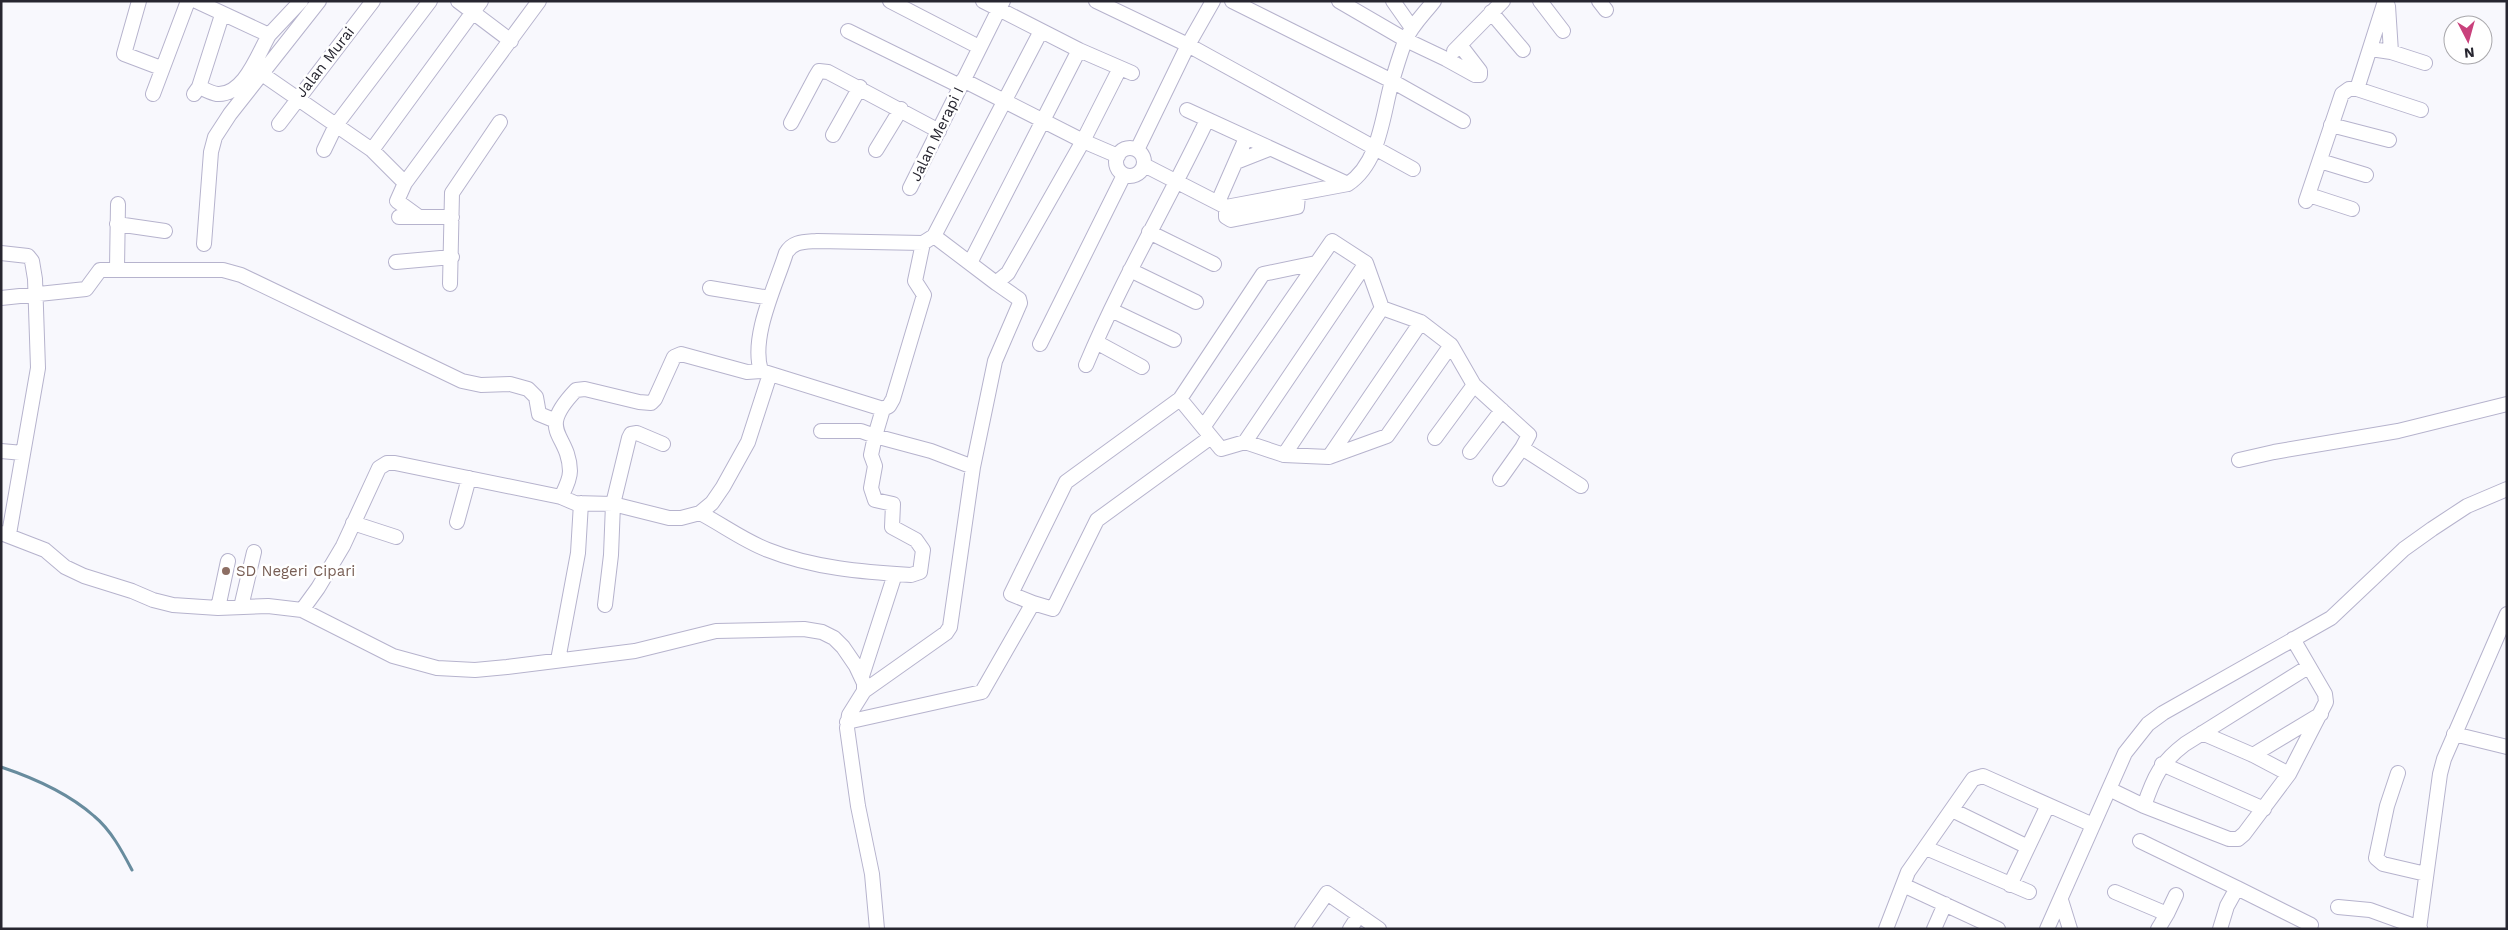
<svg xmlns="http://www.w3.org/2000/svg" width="2508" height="930" viewBox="0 0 2508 930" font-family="'Work Sans',sans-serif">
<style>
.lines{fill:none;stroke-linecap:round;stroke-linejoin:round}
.stream{stroke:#688c9e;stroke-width:3}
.minor-casing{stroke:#b6b3cd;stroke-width:16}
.minor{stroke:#fff;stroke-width:14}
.education-dot{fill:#8d6e63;stroke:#fff;stroke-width:2}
.labels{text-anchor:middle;stroke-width:5;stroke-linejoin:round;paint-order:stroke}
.street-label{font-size:15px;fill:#272630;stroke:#fff}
.education-label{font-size:15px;fill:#785e54;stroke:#fff;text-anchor:start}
</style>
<rect width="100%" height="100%" fill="#f8f8fd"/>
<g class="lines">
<path class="stream" d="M1,767C34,778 68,793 94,816C111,830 122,851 132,870"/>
<g class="minor-casing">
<path id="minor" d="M139,1L124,54L161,68
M196,1L269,35L301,1
M458,1L511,41
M890,1L979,47
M983,1L1079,50L1132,73
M1096,1L1188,45L1413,169
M1232,1L1392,81L1463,121
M1339,1L1406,40L1446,59L1475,75H1480V71L1460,45
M1393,1L1412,28
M1540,1L1563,31
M1599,1L1606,10
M2388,6L2391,52
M1491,12L1523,50
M848,31L960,86
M2371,49L2391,52L2425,63
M1454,51L1503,1
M262,74L372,150L405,183
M963,80L1083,141L1118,156
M199,87C204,89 211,93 217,94C244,96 258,54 269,35
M2357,89L2385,1
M153,94L188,1
M194,94L199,87L222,15
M1187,110L1348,184
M791,123L816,76L819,71L828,72L939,131
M279,124L373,1
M2331,125L2389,140
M833,135L860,87
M1116 162a14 14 0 1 1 28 0a14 14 0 1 1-28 0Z
M324,150L336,125L430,1
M372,150L481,1
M876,150L901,109
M1137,150L1188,45L1213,1
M2320,161L2366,175
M1236,162L1269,149
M1144,165L1226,207L1348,184C1379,163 1382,119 1391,85C1395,71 1400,55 1405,41C1411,26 1424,14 1434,1
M910,188L1003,1
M2309,195L2352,209
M2306,201L2342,94L2349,89H2357L2421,110
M1218,202L1246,138
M1226,207V217L1231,220L1297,207L1298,195
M399,217H452
M419,217L397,201L405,183L539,1
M117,224L165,231
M1149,232L1214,264
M934,236L996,283L1008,273L1083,141L1120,68
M923,243L915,281L924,295L893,399L889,406L883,409L761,371C750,337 776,285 786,253C793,241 804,242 817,241L923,243L934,236L1041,31
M204,244L211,152L215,137L230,114L319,1
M1,253L28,256L32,261L35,279L38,368L9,534
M396,262L452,257
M970,263L1079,50
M117,268L118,204
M1130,270L1196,302
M450,284L452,193L500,122
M710,288L770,298
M1,298L86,289L100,270H223L241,275L462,381L481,385L510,384L528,389L536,397L539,414L556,421
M1111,310L1174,340
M1096,342L1142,367
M1040,344L1124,175
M1451,345L1474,385L1529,435L1522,448
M1086,365C1121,281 1168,202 1207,120
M1180,399L1263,274L1316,263
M1204,426L1332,241L1366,263L1245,442
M821,431H861L875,436L883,409
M1435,438L1474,385
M1,451L23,453
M1470,452L1502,410
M1284,455L1382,308L1366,263
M1329,457L1421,322L1382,308
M2239,460L2274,452L2398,431L2507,404
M1500,479L1522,448L1581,486
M561,497C565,489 570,480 570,471C569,432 535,433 576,390L585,389L639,402L651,403L655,399L674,357L681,354L747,372L761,371
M700,513C723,525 744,541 768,550C813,568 863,572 911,575L920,572L923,550L916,540L892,527L893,504L875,500L871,488L875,466L871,455L875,436L931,451L973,467
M457,522L469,478
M353,523L396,537
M1,533L45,550L65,567L84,576L132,591L153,600L173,605L218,608L268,606L302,610L393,656L437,668L475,670L507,667L635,651L716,631L804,629L822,632L834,638L843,647L856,666L864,683V691L849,715L847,728L858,806L872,874L877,929
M1033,603L1011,594L1066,482L1180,399L1221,449L1245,442L1284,455L1329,457L1387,436L1451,345L1421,322
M605,605L611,555L613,504L629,438L631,434L637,433L663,444
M241,607L254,552
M218,608L228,561
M302,610L318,588L343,546L379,468L387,463H395L561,497L575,503L613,504L669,518H681L700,513L712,503L723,487L748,442L770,374
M558,660L578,553L581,503
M862,676L895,574
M864,691L946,633L950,627L973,467L995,361L1020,303L1019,299L996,283
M847,722L982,692L1033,603L1053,609L1097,520L1211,437
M2202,733L2253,755L2289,774
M2454,734L2507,747
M2253,755L2321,714
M2162,764L2264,809
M2398,773L2387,806L2376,858L2383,864L2426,874
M2109,789L2144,806L2229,839H2238L2244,834L2289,774L2326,702L2325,694L2293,639
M2144,806C2154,777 2160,763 2185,744L2308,667
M1952,810L2028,847
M2140,841L2237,888L2227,906L2220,929
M1926,848L2029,892
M1903,885L1998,929
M2010,885L2048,805
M2237,888L2311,925
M2115,892L2167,914L2158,929
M2061,900L2070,929
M2338,907L2370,910L2420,928
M2167,914L2176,895
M1302,929L1327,893L1379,929
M1350,929L1359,915
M1886,929L1908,872L1973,779L1983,776L2093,825
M1934,929L1945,904
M2047,929L2125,753L2148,724L2163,713L2331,618L2404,549L2432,529L2467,506L2507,489
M2419,929L2440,774L2444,759L2507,614"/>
</g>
<use href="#minor" class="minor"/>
</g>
<circle class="education-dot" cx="226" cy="571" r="5"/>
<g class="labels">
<g class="street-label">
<text transform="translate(325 62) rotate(-52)" y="5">Jalan Murai</text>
<text transform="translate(937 134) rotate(-64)" y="5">Jalan Merapi I</text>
</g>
<g class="education-label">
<text x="236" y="576">SD Negeri Cipari</text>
</g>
</g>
<rect width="2508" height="930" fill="none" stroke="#272630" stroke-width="5"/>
<g transform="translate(2468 40) rotate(174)"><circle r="24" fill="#ffffff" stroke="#a9a8ac"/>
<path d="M0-4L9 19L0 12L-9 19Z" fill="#c9417c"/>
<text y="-8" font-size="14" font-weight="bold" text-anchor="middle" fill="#272630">N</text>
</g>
</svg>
